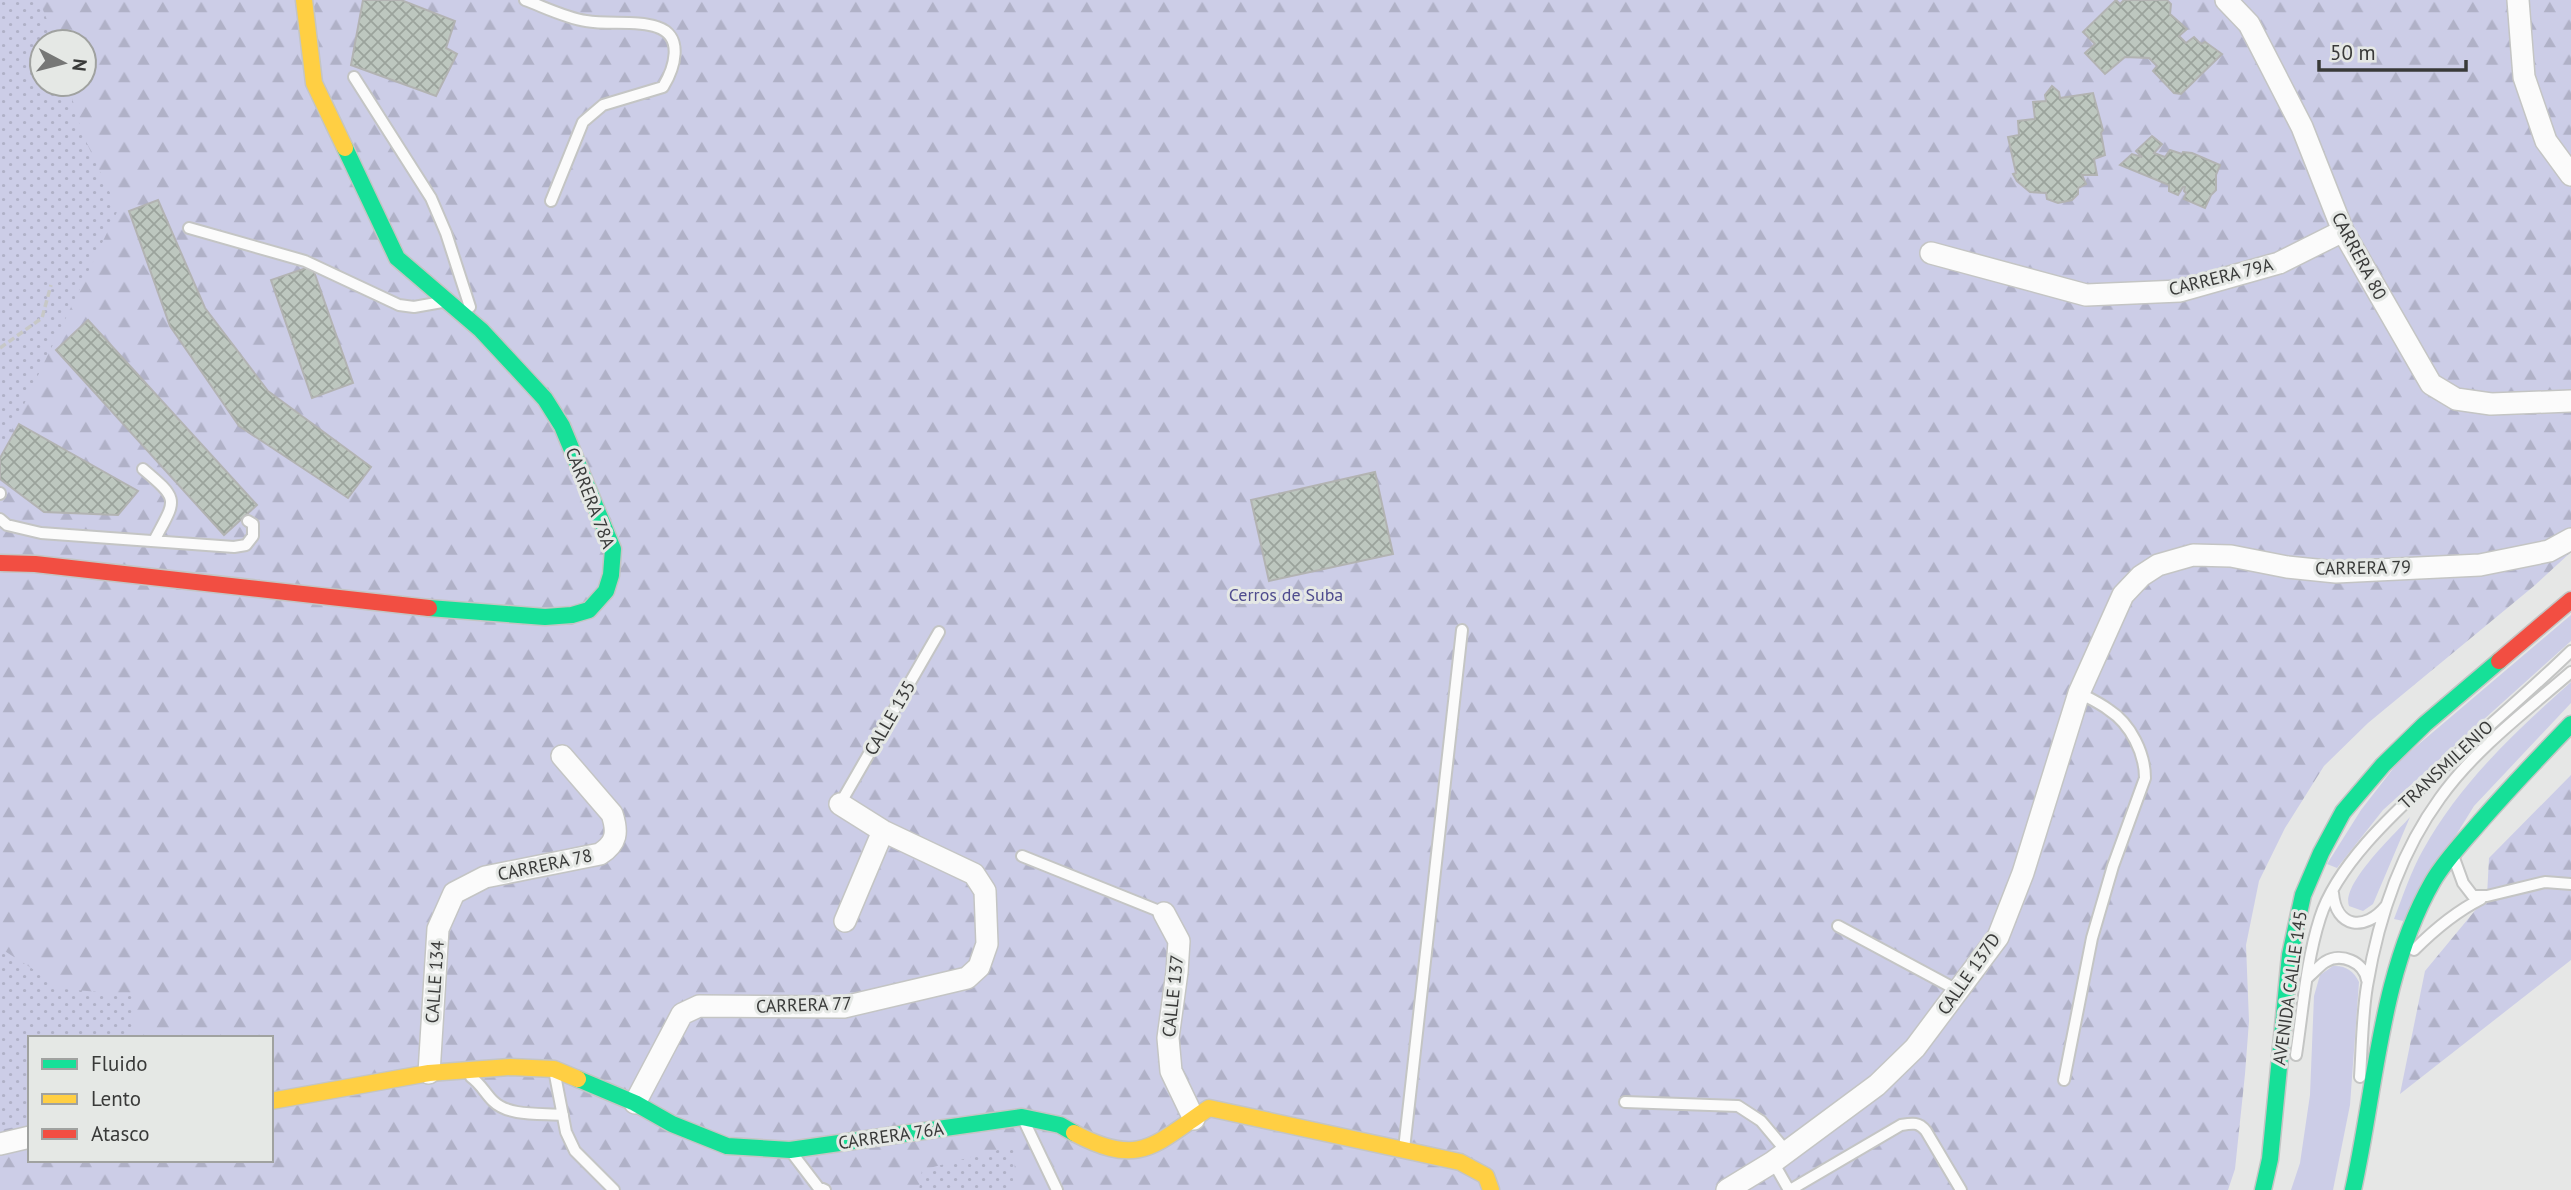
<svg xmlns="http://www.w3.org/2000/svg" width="2571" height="1190" viewBox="0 0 2571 1190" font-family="'PT Sans',sans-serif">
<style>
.green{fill:#cccde7}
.forest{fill:url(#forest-firs);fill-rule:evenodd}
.park{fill:url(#park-dots)}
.building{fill:url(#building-cross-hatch);stroke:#b2b3b2;stroke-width:2}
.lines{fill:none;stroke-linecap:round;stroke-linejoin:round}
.lane-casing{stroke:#c4c5c4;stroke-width:14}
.street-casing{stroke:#c4c5c4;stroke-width:24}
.fast-casing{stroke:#c4c5c4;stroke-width:19}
.slow-casing{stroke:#c4c5c4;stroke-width:19}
.jam-casing{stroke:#c4c5c4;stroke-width:19}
.path{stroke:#c7c8c7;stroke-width:3.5;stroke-dasharray:7 3.5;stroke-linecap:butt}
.lane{stroke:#fbfbfb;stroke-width:10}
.street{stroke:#fbfbfb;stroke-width:21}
.fast{stroke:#16e098;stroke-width:16}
.slow{stroke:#ffcf43;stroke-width:16}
.jam{stroke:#f24e42;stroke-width:16}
.labels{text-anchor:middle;stroke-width:6;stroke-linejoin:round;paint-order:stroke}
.street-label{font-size:18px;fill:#393a39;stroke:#e5e8e5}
.park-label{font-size:18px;fill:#4f4c8e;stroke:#e5e8e5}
</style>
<defs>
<pattern id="forest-firs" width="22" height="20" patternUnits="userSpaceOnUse" patternTransform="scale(1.75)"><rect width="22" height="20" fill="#cccde7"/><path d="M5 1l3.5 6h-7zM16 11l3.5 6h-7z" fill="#b0b1c7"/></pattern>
<pattern id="park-dots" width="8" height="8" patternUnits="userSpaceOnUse" patternTransform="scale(1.75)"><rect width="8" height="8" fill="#cccde7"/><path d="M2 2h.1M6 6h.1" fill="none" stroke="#b0b1c7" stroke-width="1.8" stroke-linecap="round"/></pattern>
<pattern id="building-cross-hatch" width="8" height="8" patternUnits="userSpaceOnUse" patternTransform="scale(1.75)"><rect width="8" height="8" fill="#bdc7bf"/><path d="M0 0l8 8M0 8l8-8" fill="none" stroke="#9ba39c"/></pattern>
</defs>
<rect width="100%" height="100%" fill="#e6e7e6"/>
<path class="green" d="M2571,615V641L2383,810L2337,868L2327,864L2361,810L2399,761Z
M2571,682V703L2474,806L2403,921L2394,919C2403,896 2411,871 2423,850C2460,783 2515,732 2571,682Z
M2410,817L2373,904L2363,911L2349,906C2341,884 2395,834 2410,817Z
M2333,966C2345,965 2354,971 2359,982L2350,1105L2333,1190H2291L2300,1163L2310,1095L2314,996L2320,975Z"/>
<path class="forest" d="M0,0H2571V552L2534,586L2368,723L2324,766L2285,828L2259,881L2246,945L2249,1021L2245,1074L2235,1169L2228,1190H0ZM42,42H84V84H42ZM30,1038H271V1160H30Z
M2571,775V960L2400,1094L2425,971L2487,896L2489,858Z"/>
<path class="park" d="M0,0H39L56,42H42V84H68L82,133L118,210L0,454Z
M0,948L64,989L133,995L134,1038H30V1124L0,1130Z
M1017,1145L1012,1190H919L922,1170Z"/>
<path class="building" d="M363,0H401L455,21L446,48L457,54L436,96L351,65Z
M2116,0L2120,4L2124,0H2167L2171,4L2170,14L2187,29L2179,36L2186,43L2194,37L2201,44L2205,42L2222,54L2181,94L2174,93L2153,71L2157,66L2149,58L2125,57L2105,74L2085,53L2095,44L2083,32Z
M2052,86L2059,92L2060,98L2093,93L2103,130L2101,133L2105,155L2094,159L2097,175H2082L2086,184L2078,188V194L2072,200L2058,203L2047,199L2046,193L2030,192L2017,181L2013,174L2016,173L2008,137L2019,135L2018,121L2035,119L2033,102L2046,101L2045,95Z
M2152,136L2162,144L2154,153L2165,157L2170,150L2182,154L2183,152L2192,153L2220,165L2216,175V190L2211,195L2205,208L2184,199L2186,193L2184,191L2185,187H2183L2178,195L2169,191V185L2120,165L2132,154L2142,157L2136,151Z
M158,200L205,308L268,391L371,467L348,498L239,426L170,326L129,211Z
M312,266L353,383L312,398L271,280Z
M88,320L257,505L224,535L56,350Z
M19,424L138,491L118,515L44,512L0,479V458Z
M1375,472L1393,554L1269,581L1251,500Z"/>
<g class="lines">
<g class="lane-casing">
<path id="lane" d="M525,0C544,7 566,18 586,21C608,25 637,20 657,27C685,36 674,69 663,87L603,105L583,122L551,201
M354,77L431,198L446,233L470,307
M189,228L305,261L399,305L414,307L442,302
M143,469C181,501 176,499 154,541
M0,494V493
M0,519L7,525L41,533L234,547L246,545L253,536V524L248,521
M840,804L939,632
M1022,856L1164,913
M2455,861L2463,883L2473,896H2487L2545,882L2571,884
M2333,893C2336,928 2365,932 2386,906
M1838,926L1959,991
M2414,950C2435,929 2455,912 2481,899
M2307,978C2313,973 2319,966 2325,962C2341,952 2364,962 2367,980
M2296,1055C2303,1009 2306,962 2320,918C2337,864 2396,811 2437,773C2481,732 2528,693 2571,651
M555,1075L566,1132L575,1151L614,1190
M471,1077C481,1084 485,1093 493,1101C509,1117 542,1113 563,1115
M2360,1077C2362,1047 2362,1016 2367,986C2378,920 2400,853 2440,798C2475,749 2526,711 2571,672
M2064,1080L2092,938L2113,866L2145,778C2145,754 2131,724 2109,710C2100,703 2089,698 2079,693
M1625,1102L1738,1106L1761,1121L1787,1152
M1025,1123L1057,1190
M1404,1149L1462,630
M792,1153L818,1187L825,1190
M1773,1162L1789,1190
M1790,1190L1901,1125C1913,1123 1919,1122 1926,1131L1961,1190"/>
</g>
<g class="street-casing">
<path id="street" d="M2226,0L2249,24L2302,127L2343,231L2431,384L2456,399L2491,404L2571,401
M2518,0L2524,77L2546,141L2571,175
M1931,253L2086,295L2180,291L2279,263L2343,231
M1164,913L1179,941L1177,972L1168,1038L1171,1071L1194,1119
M845,921L883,831
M429,1073L438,929L454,893L485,877L600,854C617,843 618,832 612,814L562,756
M635,1103L682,1014L699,1006L844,1007L967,978L979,967L987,944L985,891L974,874L883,831L840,804
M0,1144L30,1137
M1727,1190L1773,1162L1877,1085L1915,1048L1998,937L2023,873L2079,693L2123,595L2141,576L2158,565L2193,555L2231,556L2287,567L2336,572L2480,565L2549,551L2571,539"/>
</g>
<g class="fast-casing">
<path id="fast" d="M345,148L397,258L481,330L545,399L562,426L613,549L611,575L606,591L589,610L572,615L545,617L429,608
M578,1079L635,1103L672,1124L727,1146L790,1150L1022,1117L1060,1125L1074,1133
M2263,1190L2270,1159L2290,955L2303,895L2321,853L2343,812L2383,765L2425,724L2499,661
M2353,1190C2376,1087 2380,973 2433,881C2446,859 2464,841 2480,822C2509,789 2540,756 2571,724"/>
</g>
<g class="slow-casing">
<path id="slow" d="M304,0L314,83L345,148
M271,1101L429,1073L510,1067L554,1069L578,1079
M1074,1133C1140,1168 1154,1145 1209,1108L1460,1162L1486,1176L1491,1190"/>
</g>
<g class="jam-casing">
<path id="jam" d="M0,563L35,564L429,608
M2499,661L2571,600"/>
</g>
<path class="path" d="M0,348L42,318L51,285"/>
<use href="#lane" class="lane"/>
<use href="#street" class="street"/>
<use href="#fast" class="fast"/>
<use href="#slow" class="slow"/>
<use href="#jam" class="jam"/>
</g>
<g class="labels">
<g class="street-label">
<text transform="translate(2359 256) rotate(62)" y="6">CARRERA 80</text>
<text transform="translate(2221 277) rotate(-14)" y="6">CARRERA 79A</text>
<text transform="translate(590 498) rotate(69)" y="6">CARRERA 78A</text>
<text transform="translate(2363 568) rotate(-1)" y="6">CARRERA 79</text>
<text transform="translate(890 718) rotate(-60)" y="6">CALLE 135</text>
<text transform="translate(2446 765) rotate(-43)" y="6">TRANSMILENIO</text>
<text transform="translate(545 865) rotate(-12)" y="6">CARRERA 78</text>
<text transform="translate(1969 974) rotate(-55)" y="6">CALLE 137D</text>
<text transform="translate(435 982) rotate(-86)" y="6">CALLE 134</text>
<text transform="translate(2290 988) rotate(-82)" y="6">AVENIDA CALLE 145</text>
<text transform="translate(1173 996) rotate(-84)" y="6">CALLE 137</text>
<text transform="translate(804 1005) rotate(-2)" y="6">CARRERA 77</text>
<text transform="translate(891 1136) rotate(-8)" y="6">CARRERA 76A</text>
</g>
<g class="park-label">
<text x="1286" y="601">Cerros de Suba</text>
</g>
</g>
<rect x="28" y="1036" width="245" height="126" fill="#e5e8e5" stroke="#a0a2a0" stroke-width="2"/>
<rect x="42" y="1059" width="35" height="10" fill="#16e098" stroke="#a0a2a0" stroke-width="2"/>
<text x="91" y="1071" font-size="21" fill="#393a39">Fluido</text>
<rect x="42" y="1094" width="35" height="10" fill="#ffcf43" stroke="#a0a2a0" stroke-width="2"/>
<text x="91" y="1106" font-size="21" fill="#393a39">Lento</text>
<rect x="42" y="1129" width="35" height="10" fill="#f24e42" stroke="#a0a2a0" stroke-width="2"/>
<text x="91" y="1141" font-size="21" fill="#393a39">Atasco</text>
<g transform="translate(63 63) rotate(97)"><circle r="33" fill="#e5e8e5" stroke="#a0a2a0" stroke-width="2"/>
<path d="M0-5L12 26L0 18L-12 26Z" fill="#767776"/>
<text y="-10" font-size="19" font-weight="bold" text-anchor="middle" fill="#393a39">N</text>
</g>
<path d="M2319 60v10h147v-10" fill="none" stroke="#393a39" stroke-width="3.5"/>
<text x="2330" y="60" font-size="21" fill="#393a39" stroke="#e5e8e5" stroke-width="5" paint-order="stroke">50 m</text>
</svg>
